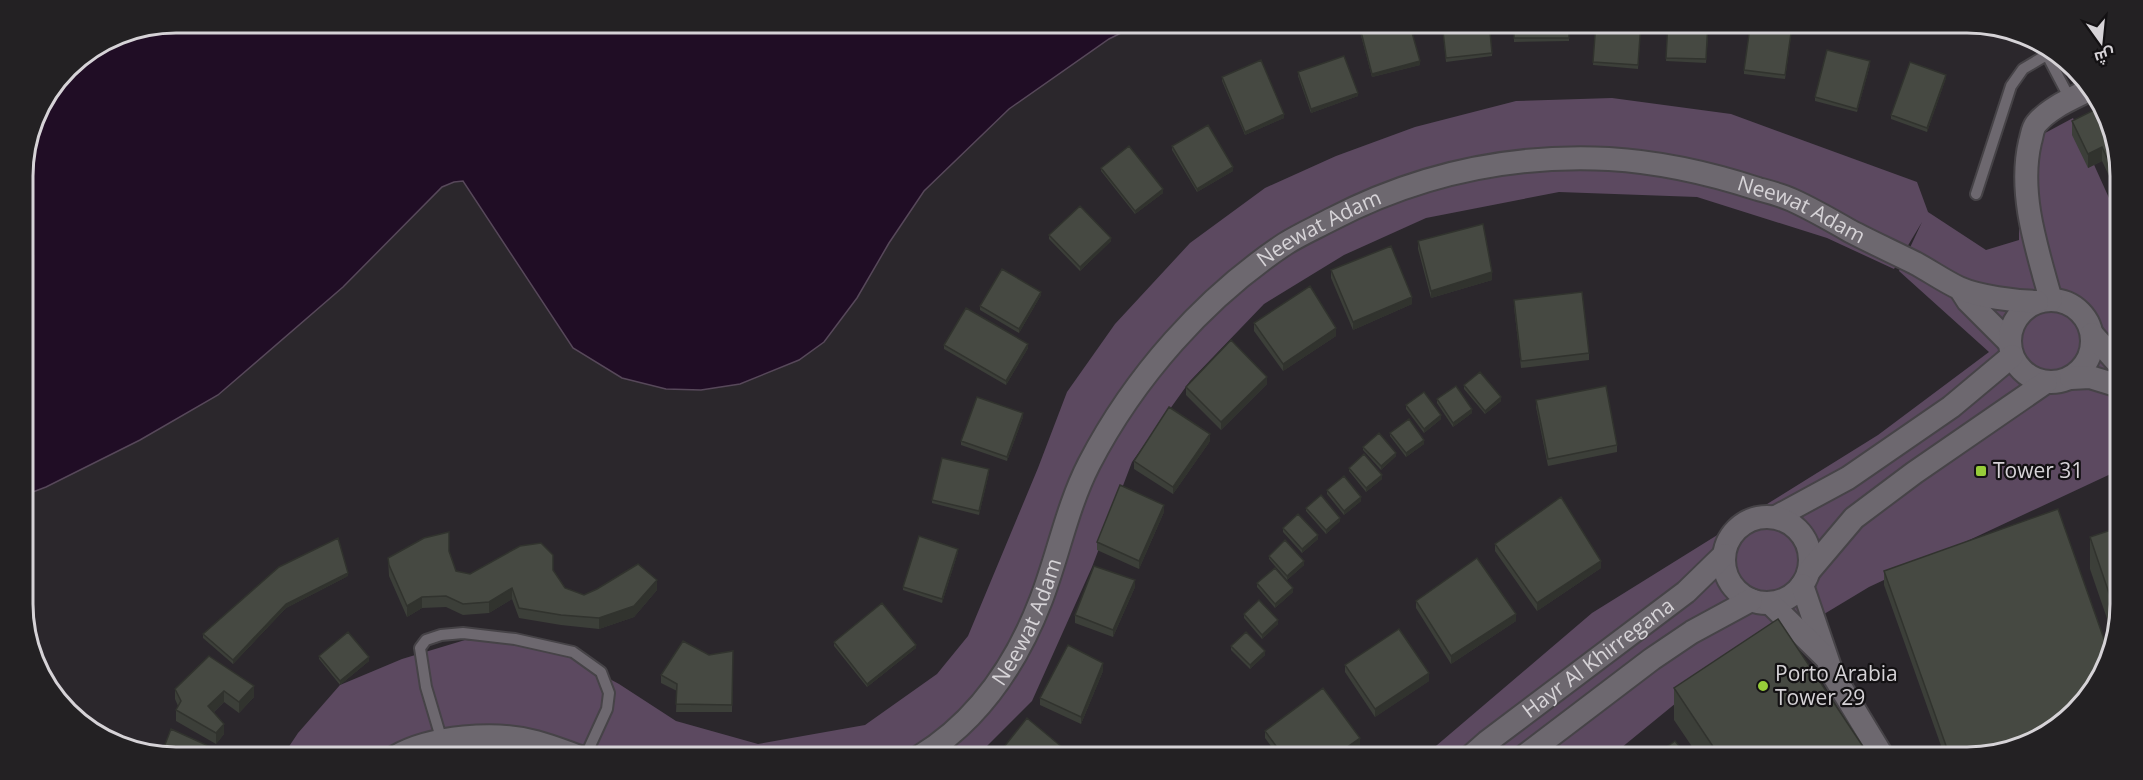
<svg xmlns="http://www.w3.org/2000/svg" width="2143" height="780" viewBox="0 0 2143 780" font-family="'Open Sans',Cairo,sans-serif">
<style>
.green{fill:#5c4960}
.water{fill:#200d25;stroke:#57485a;stroke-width:1.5}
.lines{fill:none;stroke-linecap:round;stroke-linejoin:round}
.service-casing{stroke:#464347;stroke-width:14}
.minor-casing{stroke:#464347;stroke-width:26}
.service{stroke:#6d686f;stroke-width:10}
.minor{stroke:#6d686f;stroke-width:22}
.wall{fill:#3c3f39}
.shaded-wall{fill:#31332e}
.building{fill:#464942;stroke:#31332e;stroke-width:1.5}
.poi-dot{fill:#97cc39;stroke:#131113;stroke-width:2}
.labels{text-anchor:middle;stroke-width:4.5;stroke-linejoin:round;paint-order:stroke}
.street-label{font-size:21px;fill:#d6d3d7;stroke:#131113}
.poi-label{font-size:21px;fill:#d6d3d7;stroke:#131113;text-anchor:start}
.rim{fill:none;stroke:#d6d3d7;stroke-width:3}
</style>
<rect width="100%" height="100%" fill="#2b272c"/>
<path class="green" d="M1612,98L1731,114L1917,182L1928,212L1986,250L2019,240V147L2073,118L2118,218L2115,472L1869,587L1676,703L1610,757H1423L1592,613L1878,435L1989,352L1899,271L1922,222L1894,269L1827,238L1697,197L1559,192L1426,218L1344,255L1264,304L1190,381L1132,462L1092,567L1032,701L976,757H282L298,733L340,685L402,659L465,640L550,647L619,684L676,721L758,744L865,725L937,674L968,636L1038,468L1067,392L1115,324L1190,243L1265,188L1336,156L1415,127L1516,101Z"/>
<path class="water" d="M176,22H1141V23L1109,39L1009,109L924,191L889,243L857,298L824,342L799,360L740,384L701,390L666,389L622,378L573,348L463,181L454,182L442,187L343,287L218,395L140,440L46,487L25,495L23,165L38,108L74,61L117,34Z"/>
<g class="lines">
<g class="service-casing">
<path id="service" d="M2047,55L2070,99
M1976,194L2011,86L2023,69L2050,53
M442,741L426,687L420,648L426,640L441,635L463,633L515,639L573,652L601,672L609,693L607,709L585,757"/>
</g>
<g class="minor-casing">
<g id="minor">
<path d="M1961,290L1968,301L2009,342"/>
<circle cx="2051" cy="341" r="41"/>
<path d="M2051,300C2037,249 2018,194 2030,142C2032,136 2032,129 2036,124C2049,108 2071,99 2089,90"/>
<path d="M2092,334L2116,361"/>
<path d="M2071,378L2090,377L2116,385"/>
<path d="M1776,517L1848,478L1951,407L2012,356"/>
<circle cx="1767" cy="560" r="43"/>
<path d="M1810,570L1854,518L1914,473L2046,382"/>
<path d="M1802,585L1832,673L1883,757"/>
<path d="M1770,603L1824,656"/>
<path d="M395,757C431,736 496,731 536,742C551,746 566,752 580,757"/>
<path id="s1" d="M919,757C978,721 1016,665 1041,600C1058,556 1067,507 1089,464C1134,377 1204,298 1285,244C1299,235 1315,228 1330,220C1418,174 1509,154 1609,159C1660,162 1709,173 1758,189C1769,192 1781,195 1792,200C1812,209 1831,220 1850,231C1871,242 1893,252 1915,263C1930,271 1944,281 1959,288C1979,297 2015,301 2037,302"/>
<path id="s2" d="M1470,757L1487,742L1686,592L1724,555"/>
<path d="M1523,757L1652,659L1692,632L1751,600"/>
</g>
</g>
<use href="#service" class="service"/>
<use href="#minor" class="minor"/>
</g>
<path class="wall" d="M1442,22L1492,53V56L1446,62Z
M1514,22H1569V41L1514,42Z
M1596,22H1641L1638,69L1593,65Z
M1668,22H1709L1706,63L1666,61Z
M1360,28L1420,65L1372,77L1360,32Z
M1791,36L1785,79L1744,74V70Z
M1870,65L1857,112L1815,101V97Z
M1298,72L1358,96L1311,113L1298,76Z
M1222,77L1284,118L1245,135L1222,81Z
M1946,78L1927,132L1891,119V115Z
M2072,121L2119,155V197L2102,161L2088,168L2072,135Z
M1172,146L1233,171L1197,192L1172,150Z
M1101,168L1163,193L1135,214L1101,171Z
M1049,235L1111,241L1080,271L1049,239Z
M1418,241L1492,280L1431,298L1418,249Z
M1331,270L1412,304L1353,330L1331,278Z
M1041,295L1019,333L980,310V306Z
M1514,300L1589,353V360L1521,368L1514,307Z
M1254,323L1336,336L1283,371L1254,331Z
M944,345L1028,348L1006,385L944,349Z
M1267,384L1221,430L1186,395V387Z
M1464,385L1501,401L1485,414L1464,389Z
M1437,399L1472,413L1453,427L1437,403Z
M1536,400L1617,445V452L1548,466L1536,407Z
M1406,405L1441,419L1424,433L1406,409Z
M1023,417L1007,461L961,445V441Z
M1390,433L1424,444L1406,457L1390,436Z
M1210,441L1173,494L1134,469V461Z
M1363,447L1396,456L1381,470L1363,450Z
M1349,468L1382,479L1366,492L1349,471Z
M989,473L979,515L932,503V500Z
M1327,490L1361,501L1344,515L1327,494Z
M1306,508L1340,521L1326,534L1306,511Z
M1164,512L1139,569L1097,550V542Z
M1283,528L1318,539L1302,553L1283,532Z
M2114,529L2113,636L2090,569V537Z
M1495,544L1601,568L1537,611L1495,551Z
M449,551L456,571L470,574L553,570L565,588L584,595L657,590L634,617L599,629L561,625L519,618L512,599L489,613L463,615L446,607L422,608L407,617L389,576L388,558Z
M958,552L942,603L903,590V587Z
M1269,556L1304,565L1287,580L1269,559Z
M1884,571L1977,757H1945L1884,585Z
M348,576L286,608L233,664L203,638V634Z
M1257,583L1293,592L1275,608L1257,587Z
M1135,587L1113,637L1075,623V615Z
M1416,601L1516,621L1451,664L1416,608Z
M1244,614L1278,624L1262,639L1244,618Z
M834,642L916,648L867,687L834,646Z
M1231,646L1265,655L1250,669L1231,650Z
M733,651L732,712H676L677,691L661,683V675L709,655Z
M319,656L369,661L340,685L319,659Z
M1345,665L1429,681L1375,717L1345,672Z
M1103,671L1081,724L1040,705V698Z
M254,686V697L239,713L224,702L214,712L224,734L216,744L176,721V710L178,706L175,699V689Z
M1674,688L1870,757H1699L1674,720Z
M1265,731L1360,746L1344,757H1279L1265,738Z"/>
<path class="shaded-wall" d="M1420,61V65L1372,77V74Z
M1870,61V65L1857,112V109Z
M1946,75V78L1927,132V128Z
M1358,93V96L1311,113V109Z
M1284,114V118L1245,135V132Z
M2102,147V161L2088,168V154Z
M1233,167V171L1197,192V189Z
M1163,189V193L1135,214V211Z
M1111,238V241L1080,271V267Z
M1492,272V280L1431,298V291Z
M1041,292V295L1019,333V329Z
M1412,297V304L1353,330V322Z
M1336,328V336L1283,371V364Z
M1028,344V348L1006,385V381Z
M1267,377V384L1221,430V422Z
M1501,397V401L1485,414V411Z
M1472,409V413L1453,427V423Z
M1023,413V417L1007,461V457Z
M1441,415V419L1424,433V429Z
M1210,434V441L1173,494V487Z
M1424,440V444L1406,457V453Z
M1396,453V456L1381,470V466Z
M989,469V473L979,515V511Z
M1382,475V479L1366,492V488Z
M1361,497V501L1344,515V511Z
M1164,505V512L1139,569V561Z
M1340,518V521L1326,534V530Z
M1318,535V539L1302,553V549Z
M958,549V552L942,603V599Z
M1304,561V565L1287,580V576Z
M1601,561V568L1537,611V603Z
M348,573V576L286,608L233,664V660L286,604Z
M657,580V590L634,617L599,629V618Z
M1135,580V587L1113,637V630Z
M512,588V599L489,613V602Z
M1293,588V592L1275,608V604Z
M422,597V608L407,617V606Z
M1516,614V621L1451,664V656Z
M1278,620V624L1262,639V635Z
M916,645V648L867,687V684Z
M1265,651V655L1250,669V665Z
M369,657V661L340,685V681Z
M1103,663V671L1081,724V717Z
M1429,673V681L1375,717V709Z
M254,686V697L239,713V702Z
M224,691V702L208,717V706Z
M224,724V734L216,744V733Z
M1360,738V746L1344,757H1333Z
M1062,747V755L1060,757H1053Z"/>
<path class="building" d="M1380,22H1409L1420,61L1372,74L1360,28Z
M1442,22H1489L1492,53L1446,58Z
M1514,22H1569V38H1514Z
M1596,22H1641L1638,65L1593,62Z
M1668,22H1708L1706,59L1666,58Z
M1750,27L1791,33L1785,75L1744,70Z
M1827,50L1870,61L1857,109L1815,97Z
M1344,56L1358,93L1311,109L1298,72Z
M1261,60L1284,114L1245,132L1222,77Z
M1910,62L1946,75L1927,128L1891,115Z
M2098,108L2119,155V184L2102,147L2088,154L2072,121Z
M1208,125L1233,167L1197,189L1172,146Z
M1129,146L1163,189L1135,211L1101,168Z
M1080,206L1111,238L1080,267L1049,235Z
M1483,224L1492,272L1431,291L1418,241Z
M1391,246L1412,297L1353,322L1331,270Z
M1002,269L1041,292L1019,329L980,306Z
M1310,286L1336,328L1283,364L1254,323Z
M1582,292L1589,353L1521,361L1514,300Z
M966,308L1028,344L1006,381L944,345Z
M1231,340L1267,377L1221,422L1186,387Z
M1480,372L1501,397L1485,411L1464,385Z
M1456,386L1472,409L1453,423L1437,399Z
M1606,386L1617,445L1548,459L1536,400Z
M1424,392L1441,415L1424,429L1406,405Z
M977,397L1023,413L1007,457L961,441Z
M1169,407L1210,434L1173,487L1134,461Z
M1409,419L1424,440L1406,453L1390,433Z
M1379,433L1396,453L1381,466L1363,447Z
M1364,454L1382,475L1366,488L1349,468Z
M942,458L989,469L979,511L932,500Z
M1344,476L1361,497L1344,511L1327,490Z
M1120,485L1164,505L1139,561L1097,542Z
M1321,495L1340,518L1326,530L1306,508Z
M1561,497L1601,561L1537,603L1495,544Z
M2058,509L2110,656L2061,726L1977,757H1950L1884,571Z
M1298,514L1318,535L1302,549L1283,528Z
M2114,529L2113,605L2090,537Z
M449,532V551L456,571L470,574L520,546L541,543L553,555V570L565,588L584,595L597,589L638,564L657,580L634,606L599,618L561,615L519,608L512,588L489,602L463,604L446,596L422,597L407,606L389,565L388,558L424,538Z
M919,536L958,549L942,599L903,587Z
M338,538L348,573L286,604L233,660L203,634L279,567Z
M1285,540L1304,561L1287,576L1269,556Z
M1477,558L1516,614L1451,656L1416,601Z
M1094,566L1135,580L1113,630L1075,615Z
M1275,568L1293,588L1275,604L1257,583Z
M1259,600L1278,620L1262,635L1244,614Z
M882,603L916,645L867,684L834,642Z
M1778,619L1870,757H1720L1674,688Z
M1399,629L1429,673L1375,709L1345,665Z
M348,632L369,657L340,681L319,656Z
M1246,632L1265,651L1250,665L1231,646Z
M683,641L709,655L733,651L732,705L676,704L677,684L661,675Z
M1068,645L1103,663L1081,717L1040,698Z
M209,656L254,686L239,702L224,691L208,706L224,724L216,733L176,710L181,701L175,689Z
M1323,688L1360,738L1333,757H1284L1265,731Z
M1027,718L1062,747L1053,757H996Z
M171,729L224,753L222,757L176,758L161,755Z
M1675,741L1688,757H1653Z"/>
<g class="poi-dot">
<rect x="1975" y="465" width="12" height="12" rx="3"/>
<circle cx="1763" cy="686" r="6"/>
</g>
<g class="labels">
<g class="street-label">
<text dy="7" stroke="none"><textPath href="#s1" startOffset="1185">Neewat Adam</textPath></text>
<text dy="7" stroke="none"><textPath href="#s1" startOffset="682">Neewat Adam</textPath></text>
<text dy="7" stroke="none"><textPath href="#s1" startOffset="177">Neewat Adam</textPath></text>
<text dy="7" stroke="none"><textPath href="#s2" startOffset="162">Hayr Al Khirregana</textPath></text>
</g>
<g class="poi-label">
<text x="1993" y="478">Tower 31</text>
<text x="1775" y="681">Porto Arabia<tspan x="1775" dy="24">Tower 29</tspan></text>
</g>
</g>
<path d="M0 0H2143V780H0ZM176 33H1967A143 143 0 0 1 2110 176V604A143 143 0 0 1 1967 747H176A143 143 0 0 1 33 604V176A143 143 0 0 1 176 33Z" fill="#232123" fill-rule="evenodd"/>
<path class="rim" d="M176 33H1967A143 143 0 0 1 2110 176V604A143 143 0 0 1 1967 747H176A143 143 0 0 1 33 604V176A143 143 0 0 1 176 33Z"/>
<g transform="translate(2101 42) rotate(165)" stroke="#131113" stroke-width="4.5" paint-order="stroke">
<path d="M0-4.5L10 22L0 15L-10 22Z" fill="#d6d3d7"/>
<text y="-9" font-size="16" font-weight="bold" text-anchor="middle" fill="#d6d3d7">ش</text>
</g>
</svg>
